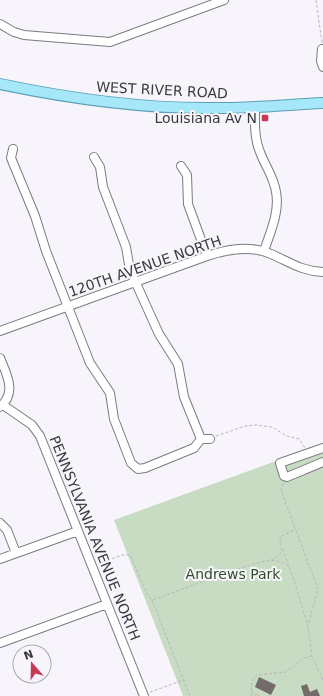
<svg xmlns="http://www.w3.org/2000/svg" width="323" height="696" viewBox="0 0 323 696" font-family="'DejaVu Sans',sans-serif">
<style>
.green{fill:#c8dcc3}
.building{fill:#746b6b}
.lines{fill:none;stroke-linecap:round;stroke-linejoin:round}
.minor-casing{stroke:#7d7a81;stroke-width:10}
.major-casing{stroke:#5aa0b6;stroke-width:12}
.path{stroke:#b9b6bd;stroke-width:1;stroke-dasharray:3 2;stroke-linecap:butt}
.minor{stroke:#fff;stroke-width:8}
.major{stroke:#a7e7fa;stroke-width:10}
.poi-dot{fill:#c93953;stroke:#f7f4fc;stroke-width:1.5}
.labels{text-anchor:middle;stroke-width:4;stroke-linejoin:round;paint-order:stroke}
.street-label{font-size:14px;fill:#3a393c;stroke:#f7f4fc}
.poi-label{font-size:14px;fill:#3a393c;stroke:#f7f4fc;text-anchor:end}
.park-label{font-size:14px;fill:#2e5026;stroke:#f7f4fc}
</style>
<rect width="100%" height="100%" fill="#f7f4fc"/>
<path class="green" d="M323,444V696H183L114,520Z"/>
<path class="building" d="M259,677L276,685L271,695L255,687Z
M307,684L310,692L317,689L320,696H304L301,686Z"/>
<g class="lines">
<g class="minor-casing">
<path id="minor" d="M0,24L14,32L24,35L110,42L224,0
M322,49L321,61L323,67
M255,107C255,122 254,138 260,152C265,166 274,177 276,192C280,212 270,233 264,251
M13,149L11,158L35,216L46,251L90,363L110,393L114,419L131,463L138,469L145,468L194,448L201,439H210
M94,157L100,167L103,187L126,247L130,270L159,334L178,364L184,397L201,439
M181,166L187,175L188,204L207,256
M0,331L207,256C228,249 250,245 271,254C290,262 301,271 323,272
M0,358C7,375 17,393 0,407
M3,405L32,425L40,436L144,696
M323,448L280,463L284,476L287,477L323,462
M0,523L7,530L16,553
M0,559L78,531
M0,643L107,604"/>
</g>
<g class="major-casing">
<path id="major" d="M0,84C67,98 136,108 205,108C244,109 284,105 323,103"/>
</g>
<path class="path" d="M316,0L322,43
M216,436L245,426L256,425L272,427L287,436L299,439L305,448
M283,483L281,490L283,496L318,589L308,625
M283,549L289,567
M271,560C287,552 280,551 280,537L296,529
M98,564L122,555H130L147,594L152,600L246,566L270,560L282,562L289,567L294,580L308,626L312,656L323,680
M152,600L190,696
M150,692L184,680
M252,692L260,696
M251,696L252,681L257,675L286,672L304,658L311,656
M255,696L259,691
M268,696L269,695"/>
<use href="#minor" class="minor"/>
<use href="#major" class="major"/>
</g>
<rect class="poi-dot" x="261" y="114" width="8" height="8" rx="2"/>
<g class="labels">
<g class="street-label">
<text transform="translate(162 90) rotate(3)" y="5">WEST RIVER ROAD</text>
<text transform="translate(145 266) rotate(-19)" y="5">120TH AVENUE NORTH</text>
<text transform="translate(95 538) rotate(68)" y="5">PENNSYLVANIA AVENUE NORTH</text>
</g>
<g class="poi-label">
<text x="257" y="123">Louisiana Av N</text>
</g>
<g class="park-label">
<text x="233" y="579">Andrews Park</text>
</g>
</g>
<g transform="translate(32 664) rotate(340)"><circle r="19" fill="#f7f4fc" stroke="#aba9af"/>
<path d="M0-3L7 15L0 10L-7 15Z" fill="#c93953"/>
<text y="-6" font-size="11" font-weight="bold" text-anchor="middle" fill="#3a393c">N</text>
</g>
</svg>
